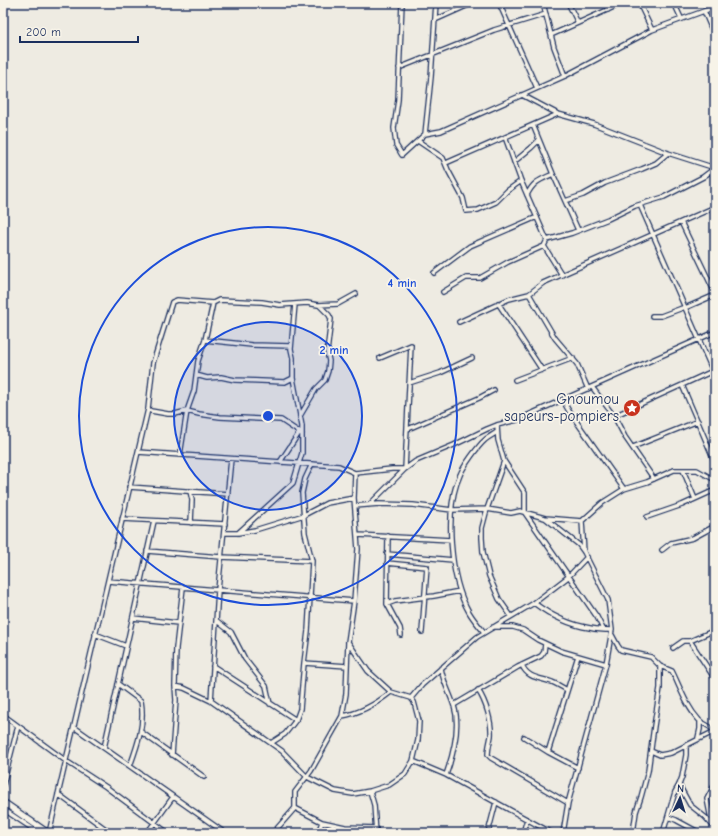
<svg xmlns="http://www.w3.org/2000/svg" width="718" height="836" viewBox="0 0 718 836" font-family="'Comic Neue',sans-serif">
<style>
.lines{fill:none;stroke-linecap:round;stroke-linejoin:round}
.minor-casing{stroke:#1b2f5e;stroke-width:6}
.primary-casing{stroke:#1b2f5e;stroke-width:8}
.minor{stroke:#f7f3e8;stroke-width:3.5}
.primary{stroke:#f7f3e8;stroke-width:5.5}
.ring{fill:none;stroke:#1d4ed8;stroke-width:2}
.labels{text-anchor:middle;stroke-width:3.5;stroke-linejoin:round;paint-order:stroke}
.poi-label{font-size:15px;fill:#1b2f5e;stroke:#f7f3e8;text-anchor:end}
.centre{fill:#1d4ed8;stroke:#f7f3e8;stroke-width:2}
.ring-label{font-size:12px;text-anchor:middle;font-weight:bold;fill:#1d4ed8;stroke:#f7f3e8;stroke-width:3.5;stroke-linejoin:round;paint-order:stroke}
</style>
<rect width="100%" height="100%" fill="#eeebe2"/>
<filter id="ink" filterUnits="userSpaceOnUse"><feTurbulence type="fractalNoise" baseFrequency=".025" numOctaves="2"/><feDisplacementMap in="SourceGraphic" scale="8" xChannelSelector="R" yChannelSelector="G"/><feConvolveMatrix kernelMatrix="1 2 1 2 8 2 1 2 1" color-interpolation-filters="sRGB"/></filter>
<g filter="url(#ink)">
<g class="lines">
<g class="minor-casing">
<path id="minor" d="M402,3L398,100L394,128L396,145L402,155L425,134L441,131L565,76L652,30L715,7
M499,3L537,88
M543,3L554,47L565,76
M568,3L578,23
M605,3L608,10
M639,3L652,30
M674,3L681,18
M704,11L715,37
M435,20L473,3
M551,35L623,3
M399,68L494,30L546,14
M522,95L558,114L594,124L668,153L715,168
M533,125L553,174L578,230
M425,134L431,77L436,3
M505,137L521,181L545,236L547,240L544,246L562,275
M418,141L443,158L448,170L463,198L466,211L478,210L496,202L507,191L521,181
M514,162L531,148L539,140
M446,163L558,114
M527,195C534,181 540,180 553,174
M565,201L583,195L605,183L642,169L656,163L668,153
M640,205L715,376
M681,222L715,293
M547,240L572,233L608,219L635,206L664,197L703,177L715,168
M434,273L470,246L537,217
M443,292L466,278H480L508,262L544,246
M529,294L555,338L577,364L588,389
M213,303L177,300L172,302L153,363L148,409L151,411L168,414H175L187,411L199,414L220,417L281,420L302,434
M498,303L542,370
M685,308L715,295
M652,316H661L685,307
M459,322L509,299L529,294L543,283L715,207
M205,340L252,345L291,346
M196,375L207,378L221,377L235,380L285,382L293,378
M515,380L573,358
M409,383L440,373L472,358
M682,385L715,462
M592,387L614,416L625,437L654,479
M565,399L566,406L569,411L624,489
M300,416L316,389L325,380L328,371L329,361L327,352L331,319L329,315L319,305
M614,416L715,370
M497,425L498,440L504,461L487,509L482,528V538L483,552L489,576L499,599L511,616
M408,429L479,398L494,390
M633,447L698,421
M138,452L339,466L355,473L392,469H405L416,461L454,445L487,429L497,425L517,420L715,332
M180,455L187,411L194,391L198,361L205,340L213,303L219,300L262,302L280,305L307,303L318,305L338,304L356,294
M504,461L525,493V513L597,617L603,629
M280,462L299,433
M683,470L695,499
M129,487L228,494
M190,491L192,500L191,523
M369,505L405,469L411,345L380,358
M355,506L379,504L413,505L452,510L487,509L511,513L520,511L545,518L582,521L602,503L624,489L647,482L674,470H697L715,480
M647,517L682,505L715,490
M545,518L579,545L584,552L608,600L612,630L606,664L568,803L563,833
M122,519L225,524
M582,521L584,552
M224,533H238L255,530L304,515L327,503L354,498
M238,533L293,483L302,453V426L293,378V358L291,349L295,304
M358,535L451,540
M388,536L387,604L400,628L401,635
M662,550L671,543L693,538L715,526
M147,551L221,557L312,561
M387,554L453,560
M387,563L427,567L422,632
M108,581L354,601
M534,603L568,577L587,557
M387,604L395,601L434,596L460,591
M133,618L178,623
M217,621L231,632L245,659L266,686L270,704
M493,627H513L523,630L538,640L561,651L606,664
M484,632C479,626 473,619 469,612C450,579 444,510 460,475C463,467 478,446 485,440C488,437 493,435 497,432
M95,634L126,646
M612,635L618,646L621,650L651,657L660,666L672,671C680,687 686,706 699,720C704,725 710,725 714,731
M690,641L715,679
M348,642L368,671L391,692
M673,648L683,641H690L715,630
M304,663L347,666
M522,665C527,678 540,678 552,682C557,684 562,687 567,690
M213,666L296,720
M441,668C443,682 450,693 454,706C461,727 453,755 446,775
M118,684L141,701C145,724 138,744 130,766
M175,686L184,688L211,701L282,751L307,777L335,791L353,794L370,791L389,785L405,774L413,761L418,740L419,721L414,702L411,698L391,692C376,704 361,713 342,716
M478,690C486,702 492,722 491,736C490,742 488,748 488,755L491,758L568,803
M411,698L422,685L477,637L534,603C550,615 571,625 590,628C598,630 605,630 612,630
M211,701L218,590L231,459
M454,705L518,667L541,656L544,652L545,644
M3,715L66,761L106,787L168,833
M74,727L225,833
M141,732L204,777
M524,737L548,752L578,768
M698,738L700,729V721
M271,743L285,734L296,720L300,709L304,663L308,631L312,561L305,533L302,493L305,479L312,464
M104,748L154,521
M651,751L660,755L671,753L715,731
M548,752L578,656
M172,755L176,700L175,686L176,648L183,588
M413,761L446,775L552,833
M3,785L18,726
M679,785L690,805L705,817L715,828
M370,791L374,805L376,833
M58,794L111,833
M295,808L322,822L345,827L376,828
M3,809L39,833
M668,817L676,820L700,833
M715,827L710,814L707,799L715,784
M49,833L148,409
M147,833L173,797
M273,833L295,808V792L311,771L342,716L346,694L348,642L354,601L358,549L354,498L355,473
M318,833L322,822
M488,833L496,802
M523,833L527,819
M633,833L636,812L641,797L648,771L654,726L660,688V666
M663,833L675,792L679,785L682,777L686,755V745"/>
</g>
<g class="primary-casing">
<path id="primary" d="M3,802L48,833"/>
</g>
<use href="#minor" class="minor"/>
<use href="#primary" class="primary"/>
</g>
</g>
<circle cx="268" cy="416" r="94" fill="#1d4ed8" fill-opacity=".12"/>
<g class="ring">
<circle cx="268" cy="416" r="94"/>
<circle cx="268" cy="416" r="189"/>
</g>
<defs>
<g id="sight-disc" transform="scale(0.9)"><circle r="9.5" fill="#c8321e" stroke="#f7f3e8"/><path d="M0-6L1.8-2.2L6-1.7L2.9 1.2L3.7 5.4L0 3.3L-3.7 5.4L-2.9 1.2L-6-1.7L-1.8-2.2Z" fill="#fff"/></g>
</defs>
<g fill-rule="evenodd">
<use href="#sight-disc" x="632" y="408"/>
</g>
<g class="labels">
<g class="poi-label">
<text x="619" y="404">Gnoumou<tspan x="619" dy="17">sapeurs-pompiers</tspan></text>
</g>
</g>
<circle cx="268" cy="416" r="6" class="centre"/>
<g class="ring-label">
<text x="402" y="287">4 min</text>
<text x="334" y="354">2 min</text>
</g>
<rect width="718" height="836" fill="none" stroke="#f7f3e8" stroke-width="16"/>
<rect x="8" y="8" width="702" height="820" fill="none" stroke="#1b2f5e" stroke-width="1.5" filter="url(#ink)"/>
<g transform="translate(680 798) rotate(4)" stroke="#f7f3e8" stroke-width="3" paint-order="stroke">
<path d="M0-3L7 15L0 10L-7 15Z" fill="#1b2f5e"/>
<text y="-6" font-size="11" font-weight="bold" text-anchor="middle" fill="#1b2f5e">N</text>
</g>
<path d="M20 36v6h118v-6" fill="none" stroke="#1b2f5e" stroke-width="2"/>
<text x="26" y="36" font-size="12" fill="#1b2f5e" stroke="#f7f3e8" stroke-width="3" paint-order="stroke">200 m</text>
</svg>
